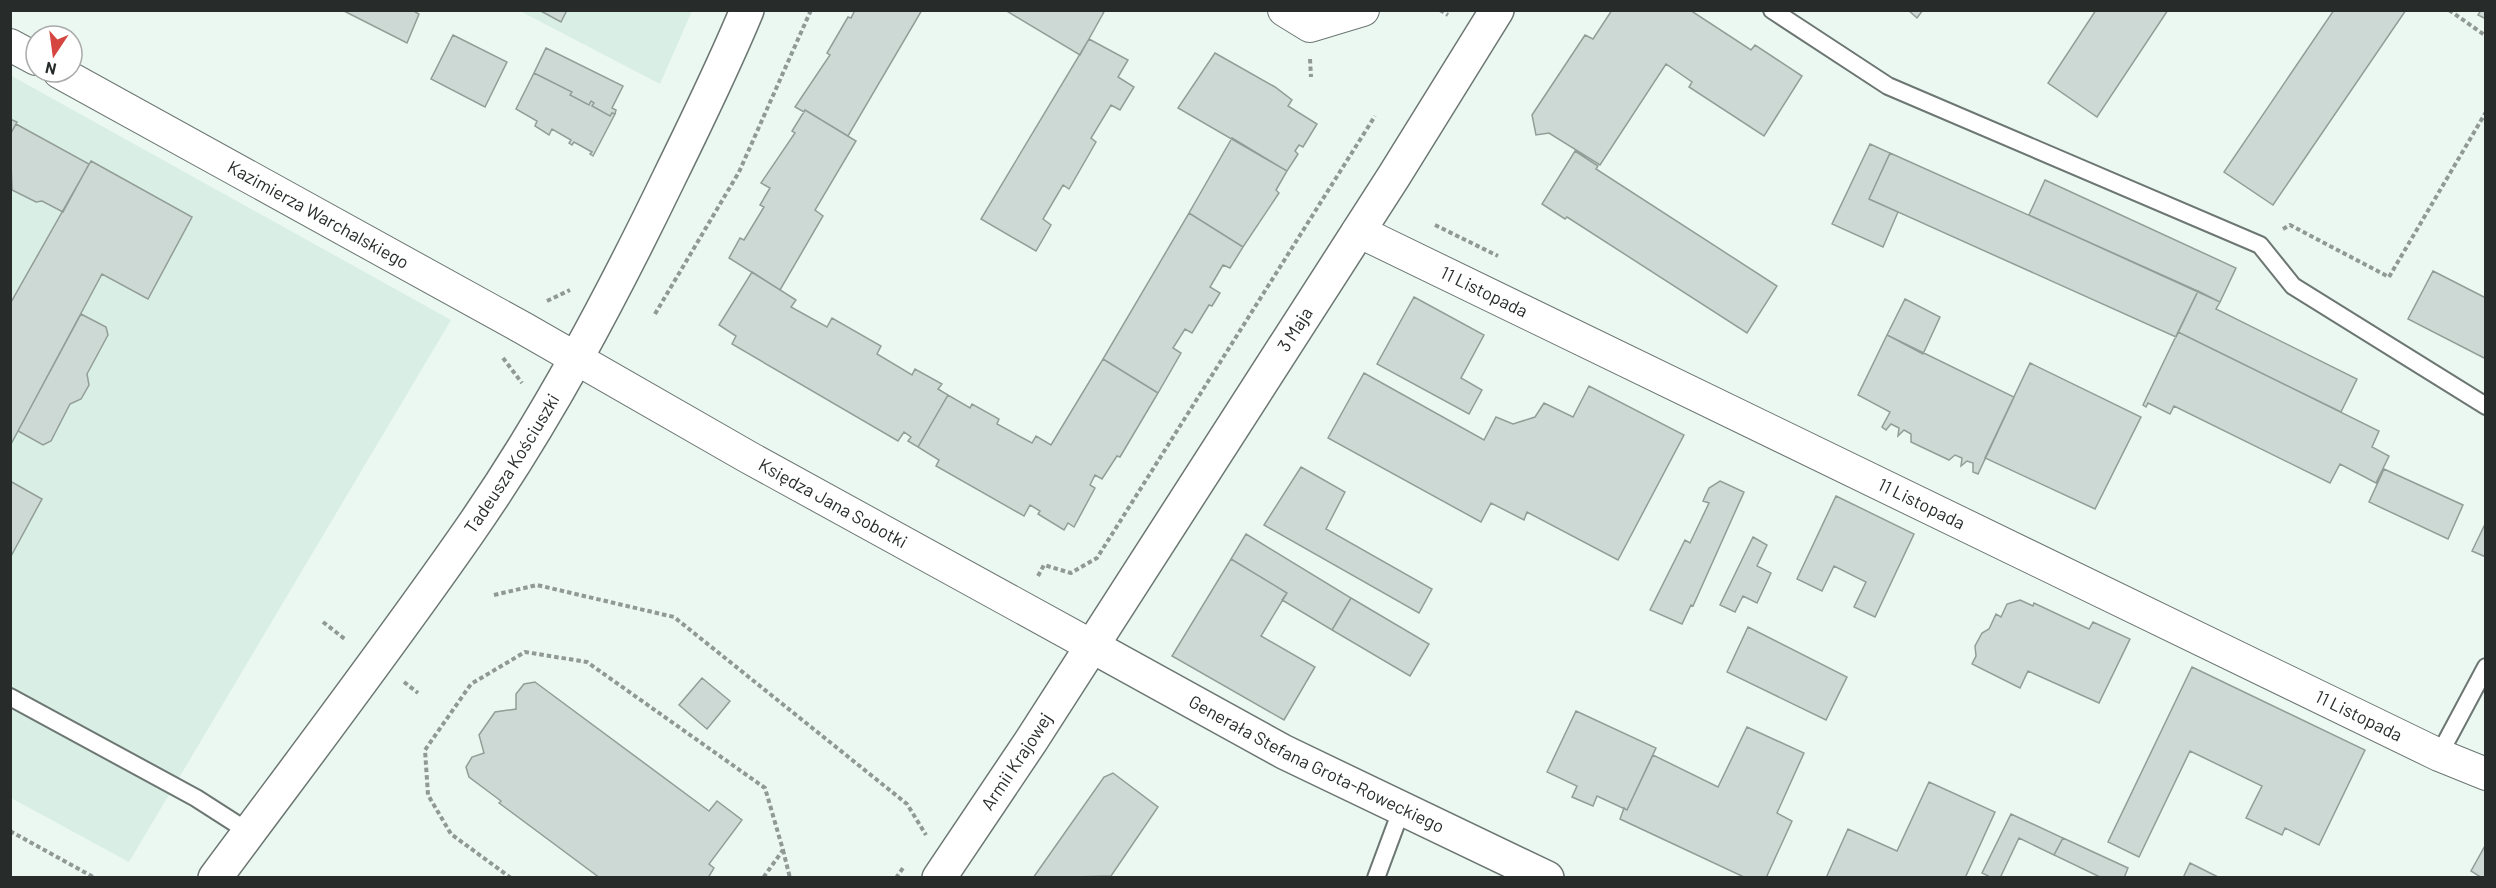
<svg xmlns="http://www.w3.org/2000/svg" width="2496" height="888" viewBox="0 0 2496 888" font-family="Barlow,sans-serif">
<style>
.built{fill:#d9eee5}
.building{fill:#cdd9d4;stroke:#929d98;stroke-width:1.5}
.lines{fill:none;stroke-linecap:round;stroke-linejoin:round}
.lane-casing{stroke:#6c7672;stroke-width:20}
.street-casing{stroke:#6c7672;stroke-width:34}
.secondary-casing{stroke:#6c7672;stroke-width:36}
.path{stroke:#909995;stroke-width:4;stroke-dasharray:4.5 3;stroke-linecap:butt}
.lane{stroke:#fff;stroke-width:16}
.street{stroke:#fff;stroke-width:32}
.secondary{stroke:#fff;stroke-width:33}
.labels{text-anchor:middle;stroke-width:4.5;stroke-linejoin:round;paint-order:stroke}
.street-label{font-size:18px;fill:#272c2a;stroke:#fff}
</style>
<rect width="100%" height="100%" fill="#ebf8f2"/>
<path class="built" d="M520,11H692L660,84Z
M10,75L451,320L129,862L11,798Z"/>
<path class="building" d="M342,10H412L419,14L407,43Z
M539,10H567L561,22Z
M855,10H922L848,136L805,110L804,112L795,107L830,55L827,53L848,17L851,18Z
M1005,10H1105L1080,55Z
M1612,10H1690L1751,50L1755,45L1802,76L1764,136L1689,87L1692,82L1666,64L1600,165L1549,133L1536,135L1532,115L1585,35L1593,39Z
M1908,10H1923L1917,18Z
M2096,10H2168L2097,117L2048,83Z
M2334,10H2406L2273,205L2224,172Z
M2481,10H2486V19L2478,15Z
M453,35L507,62L485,107L431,79Z
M1089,39L1128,60L1118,77L1134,87L1120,110L1111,105L1091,138L1096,142L1069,189L1063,185L1043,219L1051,225L1036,251L981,219Z
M546,48L623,86L612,108L616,110L615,114L612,113L610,116L592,106L594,103L591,101L589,105L570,95L572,92L534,73Z
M1215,53L1275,87L1292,100L1288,106L1317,124L1303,147L1299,145L1295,151L1298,154L1287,171L1178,108Z
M534,73L572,92L570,95L589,105L591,101L594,103L592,106L610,116L612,113L615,114L593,156L590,154L592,152L574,142L572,145L569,143L571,140L552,129L549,135L535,126L537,121L516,109Z
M805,110L856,141L815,210L823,216L780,290L729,258L740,238L744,240L764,207L760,205L770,188L761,183L795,133L792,131Z
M10,119L17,122L10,135Z
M16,124L89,164L63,212L42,201L36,202L12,190L10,135Z
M1232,138L1287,171L1276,190L1279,193L1243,247L1189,213Z
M1870,144L1890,153L1869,199L1898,212L1883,247L1832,224Z
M1575,151L1598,166L1596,169L1777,286L1747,333L1567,217L1565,219L1542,204Z
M1890,153L2198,291L2176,337L1869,199Z
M91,161L192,217L148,299L102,274L10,446V304Z
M2045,180L2236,268L2220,302L2029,215Z
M1189,213L1243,247L1230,268L1223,265L1210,287L1220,293L1212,306L1209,305L1192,333L1185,329L1173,348L1181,353L1158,393L1103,359Z
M2433,271L2486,298V359L2408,319Z
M752,272L796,300L791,307L827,327L832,318L881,346L877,354L912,375L915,369L942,384L938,389L948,395L918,447L908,441L911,437L904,432L898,441L732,344L736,336L719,325Z
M2198,291L2220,302L2216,309L2357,379L2341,412L2178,332Z
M1414,297L1484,335L1461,378L1482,390L1469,414L1377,364Z
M1905,299L1940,317L1923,354L1887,335Z
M81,314L106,327L108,335L87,374L89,385L81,399L70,404L51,441L43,445L18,431Z
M2178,332L2379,431L2372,447L2389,456L2376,483L2340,464L2330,483L2174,406L2170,414L2148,403L2146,407L2143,405Z
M1887,335L2014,397L1978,474L1973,472V463L1967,461L1961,466L1962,458L1955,455L1949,460L1911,442V434L1904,430L1898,436L1899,428L1891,424L1886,430L1882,427L1890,412L1858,395Z
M1103,359L1158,393L1120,457L1117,456L1102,479L1095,475L1090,485L1095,488L1074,527L1068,523L1064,530L1038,514L1040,511L1030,505L1024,516L936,466L939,460L918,447L948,395L970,408L972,404L999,419L997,424L1032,443L1036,436L1051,445Z
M2030,363L2141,417L2095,509L1985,458Z
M1364,373L1484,440L1496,417L1513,424L1535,417L1544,403L1573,417L1589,386L1684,435L1618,560L1527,512L1524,520L1491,503L1481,522L1328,438Z
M1301,467L1345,492L1326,529L1432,589L1419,613L1264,525Z
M2384,469L2463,505L2448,539L2369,502Z
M10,481L42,499L10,558Z
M1720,481L1744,492L1693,606L1691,605L1682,624L1650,610L1685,540L1690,543L1709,503L1703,501L1709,488Z
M1836,496L1914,534L1875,617L1854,607L1866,582L1834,566L1822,591L1797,579Z
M2486,522V557L2472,551Z
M1246,534L1351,598L1332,630L1282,600L1287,593L1231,559Z
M1753,537L1767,545L1757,566L1771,573L1757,603L1743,596L1735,612L1720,605Z
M1231,559L1287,593L1261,636L1315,667L1284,720L1172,656Z
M1351,598L1429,644L1410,676L1332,630Z
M2020,600L2033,606L2034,603L2089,629L2093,622L2130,639L2099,703L2028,671L2020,688L1972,664L1976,656L1975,646L1982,633L1989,629L1996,614L2001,617L2007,604Z
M1748,627L1847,677L1826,720L1727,672Z
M2192,667L2365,750L2319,845L2285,828L2282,835L2246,818L2262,786L2190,751L2139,857L2108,842Z
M702,678L730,701L707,729L679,705Z
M535,682L709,811L717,801L742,820L709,864L714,868L708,878H600L499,803L501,801L469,777L466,767L472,757L484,753L479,735L495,712L516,709V694L524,684Z
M1576,711L1656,748L1627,810L1597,796L1593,806L1572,797L1577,786L1547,772Z
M1747,727L1804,753L1777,813L1792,821L1766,878H1746L1620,819L1624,808L1627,810L1653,755L1718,787Z
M1113,773L1158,807L1111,876L1033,878L1104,777Z
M1929,782L1995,812L1965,878H1826L1848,829L1897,851Z
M2011,814L2063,838L2054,855L2019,838L2000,878H1992L1982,873Z
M2063,838L2128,868L2124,878H2102L2054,855Z
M2486,844V878H2482L2471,871Z
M2190,863L2220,878H2183Z"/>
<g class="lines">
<g class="lane-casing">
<path id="lane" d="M1772,10L1888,86L2260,245L2293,286L2486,406
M10,697L196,798L249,832
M2439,755L2486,667
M1376,878L1402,808"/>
</g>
<g class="street-casing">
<g id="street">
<path d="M1284,10L1310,26L1363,10"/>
<path d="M10,45L36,59"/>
<path id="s1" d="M59,72L523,328L748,457L1090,645"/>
<path id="s2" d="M1358,231L2439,755L2486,774"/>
</g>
</g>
<g class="secondary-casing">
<g id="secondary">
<path id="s3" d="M1090,645L1284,752L1547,878"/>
<path id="s4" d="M215,878C301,762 388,648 470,530C547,419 610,300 669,178C696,123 723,68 747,10"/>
<path id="s5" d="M939,878L1031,741L1394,176L1497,10"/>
</g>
</g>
<path class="path" d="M1440,10L1448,15
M2449,10L2486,36
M1310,59L1311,77
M1435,225L1498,256
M2283,229L2290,225L2389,277L2486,112
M547,301L570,290
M655,314L739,172L811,10
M503,358L522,383
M1038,576L1044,565L1071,573L1097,558L1375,116
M494,595L537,585L674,617L907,804L926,835
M323,622L346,640
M404,682L418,693
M10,831L95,878
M783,850L790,878
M511,878L451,834L428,795L425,750L471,684L525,652L587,662L765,788L783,850L763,878
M896,878L903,868"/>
<use href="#lane" class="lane"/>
<use href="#street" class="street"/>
<use href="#secondary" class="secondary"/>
</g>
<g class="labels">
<g class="street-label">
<text dy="6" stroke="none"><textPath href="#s1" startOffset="296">Kazimierza Warchalskiego</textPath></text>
<text dy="6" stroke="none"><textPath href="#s2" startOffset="140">11 Listopada</textPath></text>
<text dy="6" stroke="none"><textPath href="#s5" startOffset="654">3 Maja</textPath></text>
<text dy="6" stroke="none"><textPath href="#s4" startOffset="510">Tadeusza Kościuszki</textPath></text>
<text dy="6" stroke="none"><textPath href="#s1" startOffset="886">Księdza Jana Sobotki</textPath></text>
<text dy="6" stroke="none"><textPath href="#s2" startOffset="626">11 Listopada</textPath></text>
<text dy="6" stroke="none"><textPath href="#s2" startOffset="1112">11 Listopada</textPath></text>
<text dy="6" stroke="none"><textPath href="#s5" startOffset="140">Armii Krajowej</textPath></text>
<text dy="6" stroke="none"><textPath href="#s3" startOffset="256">Generała Stefana Grota-Roweckiego</textPath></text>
</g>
</g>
<rect width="2496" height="888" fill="none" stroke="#272c2a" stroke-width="24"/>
<g transform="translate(54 54) rotate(193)"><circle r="28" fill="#ffffff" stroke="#a9abaa" stroke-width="1.5"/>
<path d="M0-4.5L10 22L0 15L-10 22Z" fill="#d54640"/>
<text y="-9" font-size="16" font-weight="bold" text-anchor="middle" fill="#272c2a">N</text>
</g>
</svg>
